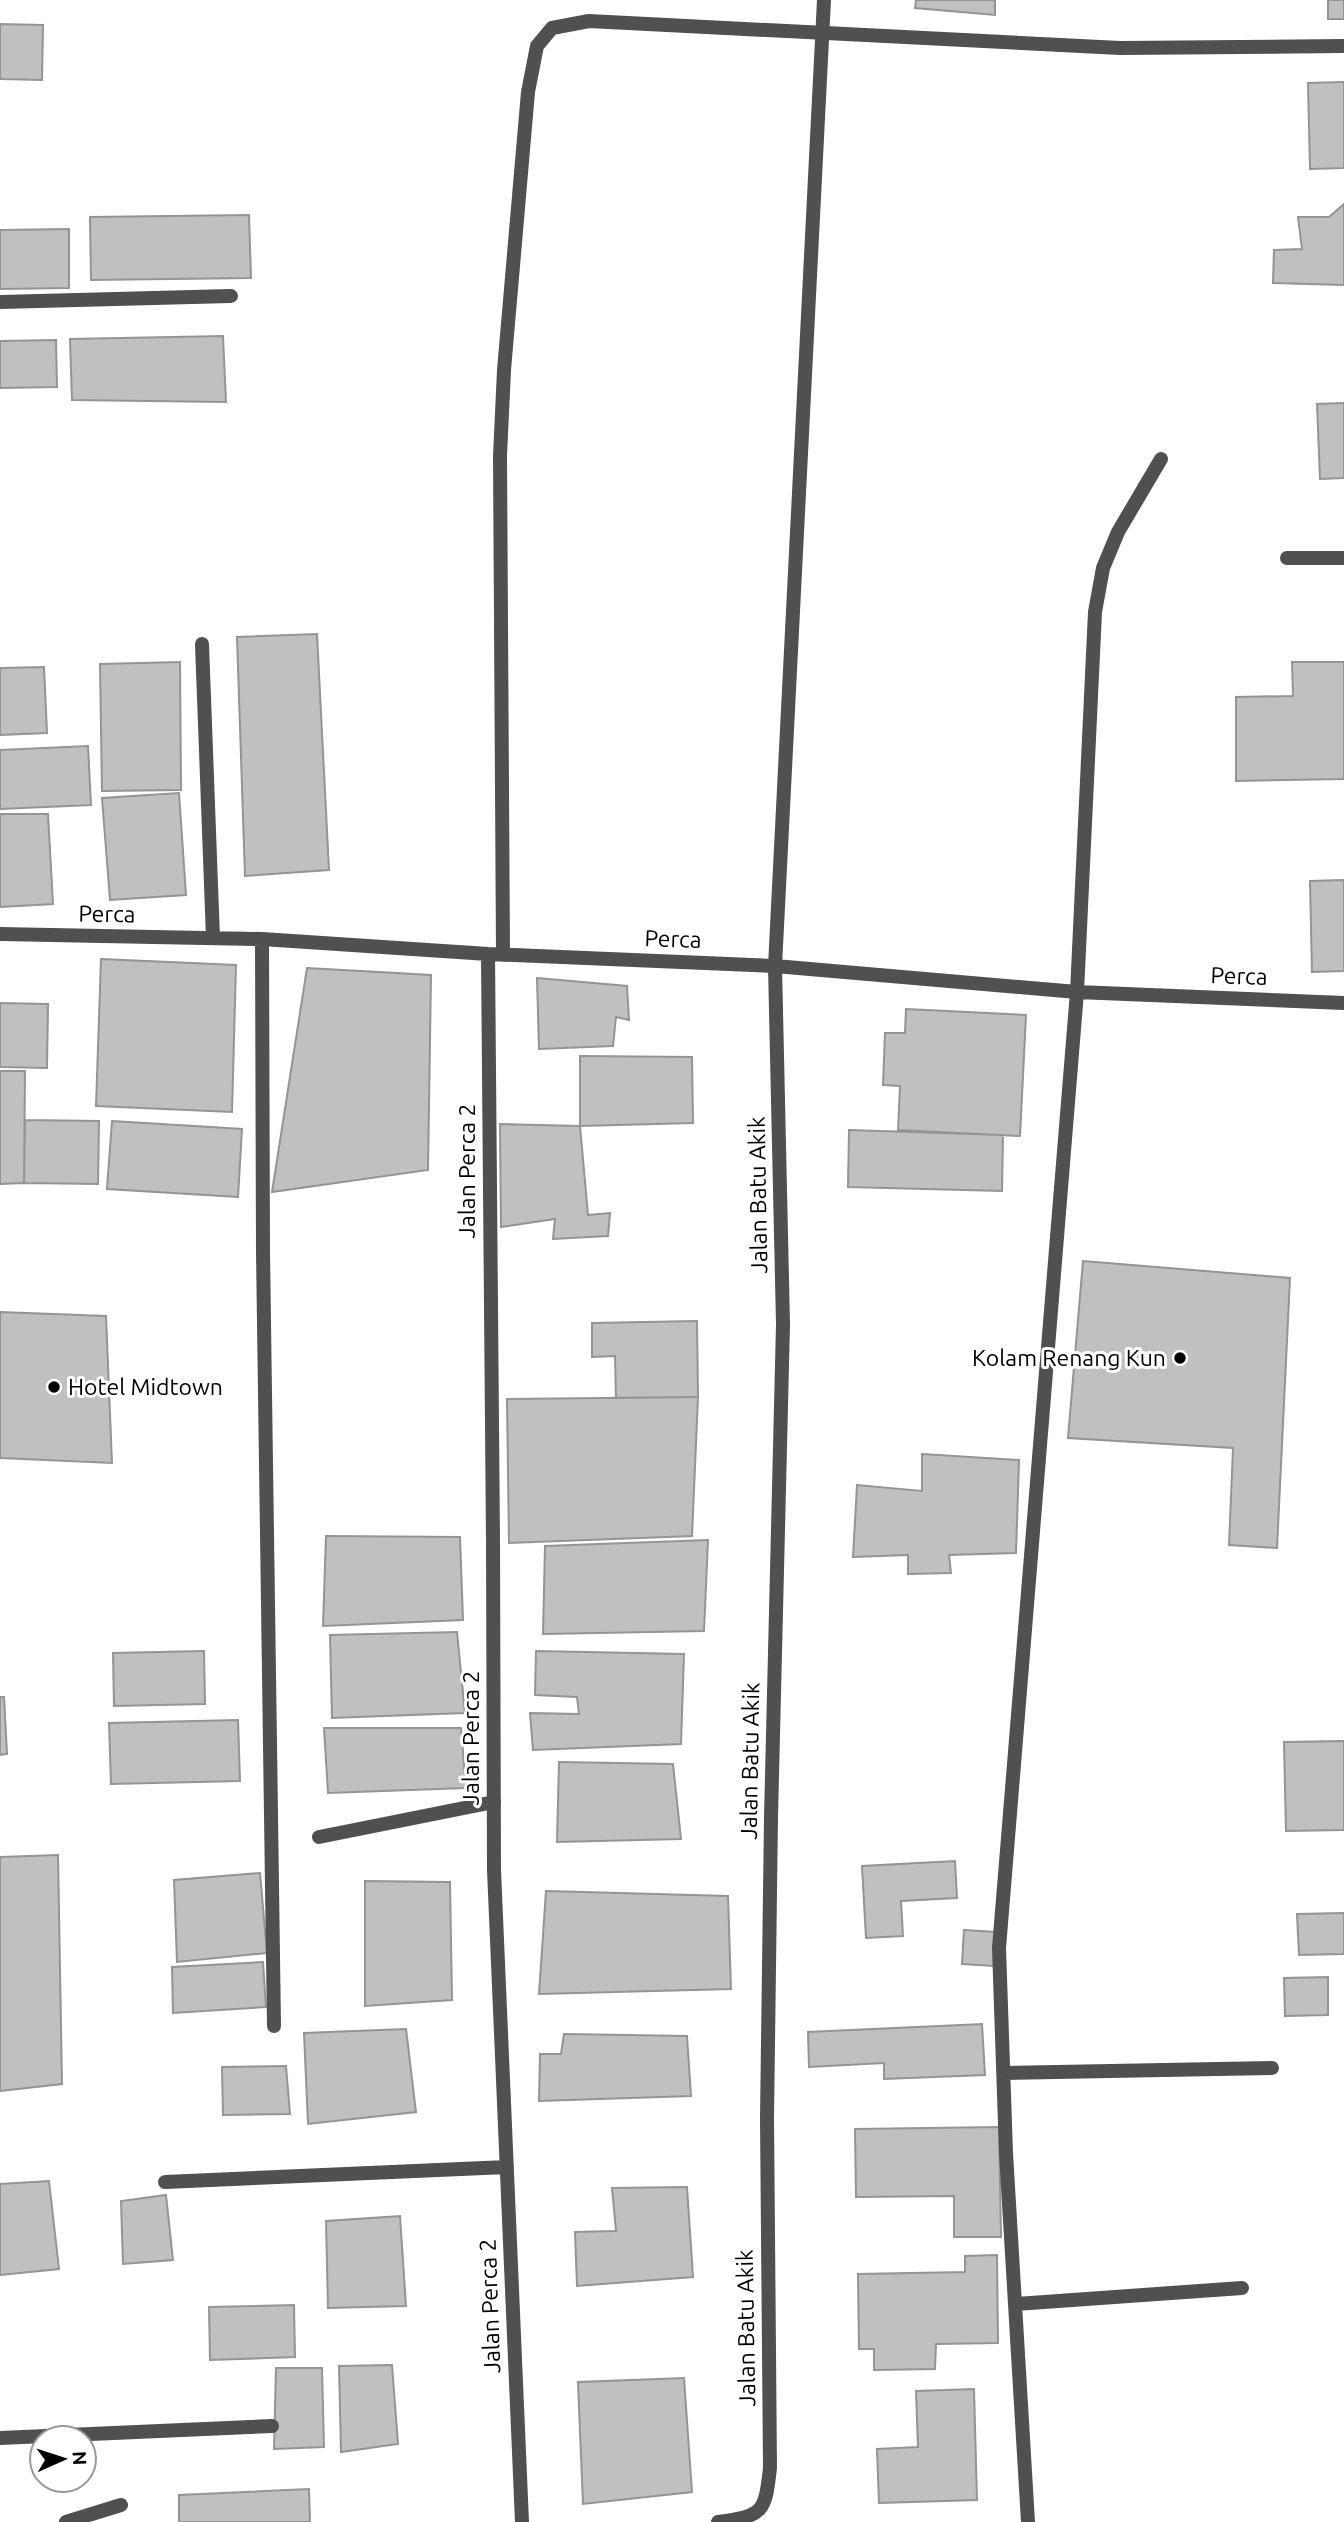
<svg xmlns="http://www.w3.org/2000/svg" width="1344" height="2522" viewBox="0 0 1344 2522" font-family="Ubuntu,sans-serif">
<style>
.building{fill:#c0c0c0;stroke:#949494;stroke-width:2}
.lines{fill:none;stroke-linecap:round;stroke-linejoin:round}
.service{stroke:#505050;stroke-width:14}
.minor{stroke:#505050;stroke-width:14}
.poi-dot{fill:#000;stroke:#fff;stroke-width:2.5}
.labels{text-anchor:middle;stroke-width:6;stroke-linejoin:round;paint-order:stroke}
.street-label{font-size:23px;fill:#000;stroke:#fff}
.poi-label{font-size:23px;fill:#000;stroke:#fff;text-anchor:end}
</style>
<rect width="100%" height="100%" fill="#fff"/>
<path class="building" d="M916,0H995V15L915,8Z
M1328,0H1344V19H1328Z
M0,24L43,25L42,80L0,79Z
M1344,82V168L1310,169L1308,83Z
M1344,204V285L1273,283L1274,250L1302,249L1298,217H1329Z
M249,215L251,278L91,280L90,217Z
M69,229V288L0,289V230Z
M223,336L226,402L72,400L70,339Z
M56,340L57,387L0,388V341Z
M1344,403V478L1320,479L1317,404Z
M317,634L329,870L245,876L237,637Z
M180,662L181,790L102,791L100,664Z
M1292,662H1344V779L1236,781V697L1293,696Z
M44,667L47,733L0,735V668Z
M88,746L91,805L0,809V750Z
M179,793L186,895L110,900L102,798Z
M0,814H48L53,904L0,907Z
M1344,880V971L1312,972L1310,881Z
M101,959L236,965L232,1112L96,1106Z
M307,968L431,975L428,1170L272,1192Z
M537,978L627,986L629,1020L616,1017L613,1046L539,1049Z
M0,1003L48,1004L47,1068L0,1067Z
M906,1009L1026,1015L1020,1136L898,1130L900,1086L883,1085L885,1033H905Z
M580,1056L692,1057L693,1123L580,1126Z
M0,1071H25L24,1183L0,1184Z
M25,1120L99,1121L98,1184L24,1183Z
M112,1121L242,1129L238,1197L107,1189Z
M500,1124L580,1126L588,1215L610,1213L608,1236L553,1239L555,1219L501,1227Z
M849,1130L1003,1135L1002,1191L848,1187Z
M1083,1261L1290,1278L1277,1548L1229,1545L1233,1448L1068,1438Z
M0,1312L106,1316L112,1463L0,1458Z
M697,1321L698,1397L616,1398L615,1356L592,1357V1323Z
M698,1397L692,1536L509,1543L507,1399Z
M922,1454L1019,1460L1016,1553L949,1555L951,1573L908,1574V1555L853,1557L857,1485L922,1491Z
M326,1536L460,1537L463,1620L323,1626Z
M708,1540L704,1631L543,1634L545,1546Z
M457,1632L465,1713L332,1718L330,1635Z
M204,1651L205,1704L114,1706L113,1653Z
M536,1651L684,1654L681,1744L533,1750L530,1713L579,1714L577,1697L535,1695Z
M0,1697H4L7,1754L0,1755Z
M238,1720L240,1781L111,1784L109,1723Z
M324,1728H461L466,1788L328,1793Z
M1344,1741V1830L1286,1831L1284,1742Z
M559,1762L673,1764L681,1839L557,1842Z
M58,1855L62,2084L0,2091V1857Z
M955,1861L957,1898L901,1901L903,1936L866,1938L862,1866Z
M260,1873L267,1953L177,1962L174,1880Z
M365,1881L450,1882L452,2000L365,2006Z
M546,1891L728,1896L731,1989L539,1994Z
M1344,1913V1954L1299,1955L1297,1914Z
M964,1930L996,1932L994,1966L962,1964Z
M263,1962L266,2007L173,2013L172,1967Z
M1328,1977V2015L1285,2016L1284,1978Z
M982,2024L985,2075L884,2079V2063L809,2067L808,2032Z
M406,2029L416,2112L308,2124L304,2033Z
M564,2034L687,2036L691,2096L539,2101L540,2054H561Z
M286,2066L290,2114L223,2115L222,2067Z
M999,2127L1001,2237H954V2196L856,2197L855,2129Z
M49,2181L59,2269L0,2275V2184Z
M687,2187L693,2277L577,2286L575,2232L616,2231L612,2188Z
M166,2195L173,2260L123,2264L121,2201Z
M400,2216L406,2306L328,2308L326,2221Z
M997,2255L998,2343L936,2344L935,2369L874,2370V2349H859L858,2274L965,2272V2256Z
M294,2305L295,2357L210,2360L209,2307Z
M392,2365L398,2444L341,2452L339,2366Z
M276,2368H322L324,2447L274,2449Z
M684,2378L692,2492L583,2504L578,2382Z
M974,2389L977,2500L879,2503L877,2449L918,2447L916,2391Z
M309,2489L310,2522H179V2495Z"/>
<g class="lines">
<path class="service" d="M0,302L231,296
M1287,558H1344
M319,1837L494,1802
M66,2522L121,2505"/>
<path class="minor" d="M202,644L213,938
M0,934L262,939L488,954L775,966L1077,992L1344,1003
M262,939L263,1252L274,2026
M488,954L493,1541L494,1870L522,2522
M503,954L500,456L504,370L528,92L537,46L552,28L589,21L1120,48L1344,46
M1004,2073L1272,2068
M165,2182L507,2167
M1015,2304L1242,2288
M0,2438L272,2426
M718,2522C764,2516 765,2512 770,2468L767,2118L771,1817L783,1324L775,966L824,0
M1028,2522L1006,2153L999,1948L1077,992L1095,612L1103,568L1118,532L1161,459"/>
</g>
<g class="poi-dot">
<circle cx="1180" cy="1358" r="7"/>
<circle cx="54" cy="1387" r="7"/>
</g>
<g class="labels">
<g class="street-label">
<text transform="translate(107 914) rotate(1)" y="8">Perca</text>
<text transform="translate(673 939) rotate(2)" y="8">Perca</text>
<text transform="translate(1239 976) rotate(2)" y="8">Perca</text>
<text transform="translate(467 1171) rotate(-90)" y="8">Jalan Perca 2</text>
<text transform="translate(758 1195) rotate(-91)" y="8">Jalan Batu Akik</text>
<text transform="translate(471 1738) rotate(-90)" y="8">Jalan Perca 2</text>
<text transform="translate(750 1761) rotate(-89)" y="8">Jalan Batu Akik</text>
<text transform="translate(490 2306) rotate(-92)" y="8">Jalan Perca 2</text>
<text transform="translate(746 2328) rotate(-91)" y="8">Jalan Batu Akik</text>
</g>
<g class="poi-label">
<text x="1166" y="1366">Kolam Renang Kun</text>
<text x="68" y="1395" text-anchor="start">Hotel Midtown</text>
</g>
</g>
<g transform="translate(63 2459) rotate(87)"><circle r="33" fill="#ffffff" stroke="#999999" stroke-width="2"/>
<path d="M0-5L12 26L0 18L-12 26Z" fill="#000000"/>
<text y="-10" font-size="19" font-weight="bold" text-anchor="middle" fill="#000000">N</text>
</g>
</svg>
